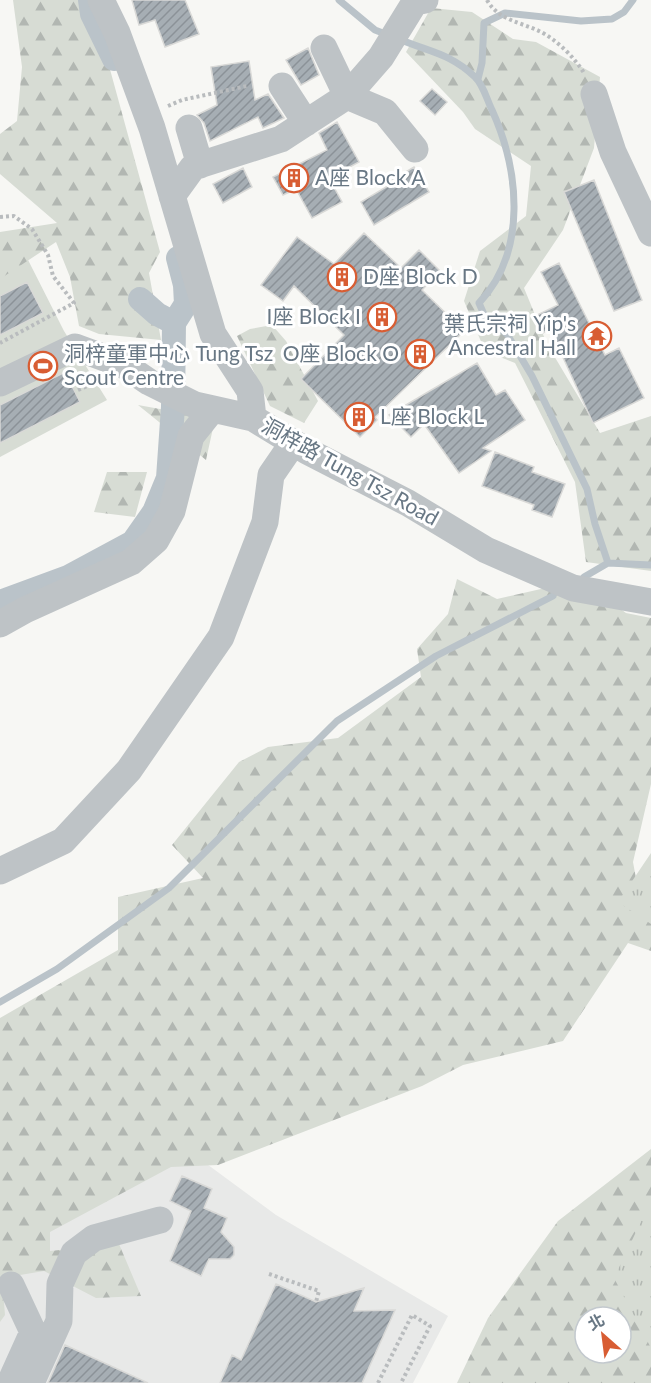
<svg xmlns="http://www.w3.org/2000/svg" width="651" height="1383" viewBox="0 0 651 1383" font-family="Lato,'Noto Sans TC',sans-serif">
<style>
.built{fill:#e8e9e8}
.grass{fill:#d7dcd4}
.forest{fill:url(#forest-firs);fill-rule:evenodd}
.park{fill:url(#park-tufts)}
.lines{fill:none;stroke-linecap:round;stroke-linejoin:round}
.stream{stroke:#bac3c9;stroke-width:7}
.canal{stroke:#bac3c9;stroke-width:24}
.building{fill:url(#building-hatch);stroke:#d9d9d7;stroke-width:1.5}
.path{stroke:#b9bcbe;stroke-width:4;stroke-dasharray:3 3;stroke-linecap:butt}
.minor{stroke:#bec3c6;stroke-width:27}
.labels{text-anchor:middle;stroke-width:6;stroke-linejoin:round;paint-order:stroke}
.poi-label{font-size:21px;fill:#687784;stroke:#fff;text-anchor:start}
.street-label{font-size:21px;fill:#687784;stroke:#fff}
</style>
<defs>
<pattern id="forest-firs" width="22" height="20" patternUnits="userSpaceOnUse" patternTransform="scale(1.5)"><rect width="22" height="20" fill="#d7dcd4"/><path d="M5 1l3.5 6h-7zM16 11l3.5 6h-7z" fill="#b2b7b2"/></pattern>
<pattern id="park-tufts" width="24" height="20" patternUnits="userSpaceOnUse" patternTransform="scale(1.5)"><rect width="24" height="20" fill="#d7dcd4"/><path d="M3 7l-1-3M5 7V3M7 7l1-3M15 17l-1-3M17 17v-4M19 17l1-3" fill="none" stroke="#b2b7b2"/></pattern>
<pattern id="building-hatch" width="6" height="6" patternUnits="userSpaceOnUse" patternTransform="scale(1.5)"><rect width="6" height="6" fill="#a6aeb4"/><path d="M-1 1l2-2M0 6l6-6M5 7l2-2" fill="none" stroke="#8b9298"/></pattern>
</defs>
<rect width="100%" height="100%" fill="#f7f7f4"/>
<path class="built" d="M139,1114L276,1215L448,1316L413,1383H0V1250Z"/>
<path class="grass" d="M24,252L64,331L107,400L0,457V264Z"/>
<path class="forest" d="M13,0H91L160,252L149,273L161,340L99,334L79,326L70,277L56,242L0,279V232L57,223L0,174V134L17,121L22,67Z
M431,8L472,12L513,39L536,42L600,77L594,148L563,230L524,288L547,344L600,433L651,416V571L586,562L575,482L515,363L485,351L464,301L480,251L526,216L531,166L475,129L463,112L406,52Z
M272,325L286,341L318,401L304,423L270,406L237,336L250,329Z
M138,405L215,419L206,460Z
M107,472H147L135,517L94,512Z
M457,579L497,599L554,586L584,582L626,613L651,618V784L633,862L640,900L651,918V951L628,943L563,1041L463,1065L422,1086L218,1165L171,1167L50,1232V1251L119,1244L141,1296L96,1298L44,1271L2,1278L5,1315L0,1322V1018L118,950V897L203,878L172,845L239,762L268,747L338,738L421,677L417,649L448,614Z
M651,1149V1383H457L488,1318L558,1221ZM585,1317H621V1353H585Z"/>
<path class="park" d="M651,853V924L618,902Z
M645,1213H651V1348L614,1278Z"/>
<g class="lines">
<path class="stream" d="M339,0L375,30L388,35
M399,39C429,52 450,53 475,77C483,84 487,100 492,110C519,170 528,251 479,303L486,319L507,334L532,376L587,489L595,524L608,563
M478,79L482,63L484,23L505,13L581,21L612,19L624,12L633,0
M584,577L608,563L651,565
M0,1002L57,969L169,888L337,721L436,656L553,596"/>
<path class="canal" d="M90,0L92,14L114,59
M140,299L157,314L174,323
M0,602L68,577L133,542L154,512L168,478L173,407L174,323L186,304L185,285L178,258"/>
</g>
<path class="building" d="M132,0H185L199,34L165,47L155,20L139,25Z
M308,48L319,75L301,85L286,60Z
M249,61L255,100L268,94L284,118L263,128L258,117L210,141L204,123L197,115L217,105L211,67Z
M432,89L447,102L435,115L420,101Z
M337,122L359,162L329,178L342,202L312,218L296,189L283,195L273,177L327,150L319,133Z
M414,167L429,192L374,225L361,202L393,183L392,180Z
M243,168L252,187L223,203L213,184Z
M594,180L642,300L614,311L564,192Z
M364,233L401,268L419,250L440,271L422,290L464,331L375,417L377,420L360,437L301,379L344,335L294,286L283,301L261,285L297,237L334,264Z
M559,263L605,355L619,348L644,398L593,423L550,329L543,333L535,316L558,305L541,272Z
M27,282L43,313L0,335V296Z
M477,363L496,395L505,390L525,420L483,448L491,451L459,473L424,424L411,437L389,415Z
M65,372L80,402L0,443V405Z
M495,452L534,467L532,472L565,484L552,517L532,510L534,505L482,486Z
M182,1176L212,1189L204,1208L227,1218L221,1232L234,1247V1255L230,1259H209L201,1276L170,1261L191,1211L170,1201Z
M276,1284L316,1302L364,1288L354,1311L395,1310L362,1383H220L232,1355L241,1360Z
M65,1345L148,1383H48Z"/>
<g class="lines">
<path class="path" d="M487,0C498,20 520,22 539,31C556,39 575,58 584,73
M168,106L182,100L247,86
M0,217L14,216L32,229L48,255L53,276L74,303L0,343
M78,390L97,382
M269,1274L319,1291L316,1302
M378,1383L412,1315L430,1326L401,1383"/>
<path class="minor" d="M101,0L117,33L152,128L213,334L250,391L253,418
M324,48L347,96L385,112L415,149
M282,86L306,123
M594,94L613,152L651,233
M189,128L200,165
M172,196L193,167L281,139L347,96L381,57L415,2L425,0
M0,383L75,347L124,365L149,382L195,405L253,418L307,451L408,503L486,550L573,588L651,602
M0,624L25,610L131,562L156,540L172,511L191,436L211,411
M0,871L63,841L129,770L221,637L265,522L271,475L293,443
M10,1383L33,1332L11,1285
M31,1383L59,1321L60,1284L74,1253L94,1238L160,1220"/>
</g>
<defs>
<g id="building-ring" transform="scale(1.5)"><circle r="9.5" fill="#fff" stroke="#d85d33" stroke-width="1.5"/><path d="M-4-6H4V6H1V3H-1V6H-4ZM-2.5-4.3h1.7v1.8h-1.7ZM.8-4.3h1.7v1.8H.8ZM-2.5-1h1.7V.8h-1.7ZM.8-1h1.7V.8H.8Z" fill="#d85d33"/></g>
<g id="temple-ring" transform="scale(1.5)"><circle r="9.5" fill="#fff" stroke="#d85d33" stroke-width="1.5"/><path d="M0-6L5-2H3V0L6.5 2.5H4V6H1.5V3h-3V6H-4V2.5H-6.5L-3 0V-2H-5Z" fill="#d85d33"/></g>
<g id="stadium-ring" transform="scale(1.5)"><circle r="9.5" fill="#fff" stroke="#d85d33" stroke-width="1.5"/><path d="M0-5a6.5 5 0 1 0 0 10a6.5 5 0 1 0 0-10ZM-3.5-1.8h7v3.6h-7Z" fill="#d85d33"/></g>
</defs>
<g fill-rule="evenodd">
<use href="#building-ring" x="294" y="178"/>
<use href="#building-ring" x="342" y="277"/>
<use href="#building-ring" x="382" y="317"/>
<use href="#temple-ring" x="597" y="336"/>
<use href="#building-ring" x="420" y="354"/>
<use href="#stadium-ring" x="43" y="366"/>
<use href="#building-ring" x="359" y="417"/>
</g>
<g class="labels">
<g class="poi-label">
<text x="315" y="185">A座 Block A</text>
<text x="363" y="284">D座 Block D</text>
<text x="361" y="324" text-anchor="end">I座 Block I</text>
<text x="576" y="331" text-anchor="end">葉氏宗祠 Yip's<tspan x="576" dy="24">Ancestral Hall</tspan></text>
<text x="64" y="361">洞梓童軍中心 Tung Tsz<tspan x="64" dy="24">Scout Centre</tspan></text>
<text x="399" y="361" text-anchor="end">O座 Block O</text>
<text x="380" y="424">L座 Block L</text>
</g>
<g class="street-label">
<text transform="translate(350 472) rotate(29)" y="7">洞梓路 Tung Tsz Road</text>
</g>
</g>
<g transform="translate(603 1335) rotate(332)"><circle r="28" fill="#ffffff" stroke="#c3c9ce" stroke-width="1.5"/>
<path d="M0-4.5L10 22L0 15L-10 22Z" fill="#d85d33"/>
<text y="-9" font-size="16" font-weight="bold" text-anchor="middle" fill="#687784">北</text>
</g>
</svg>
